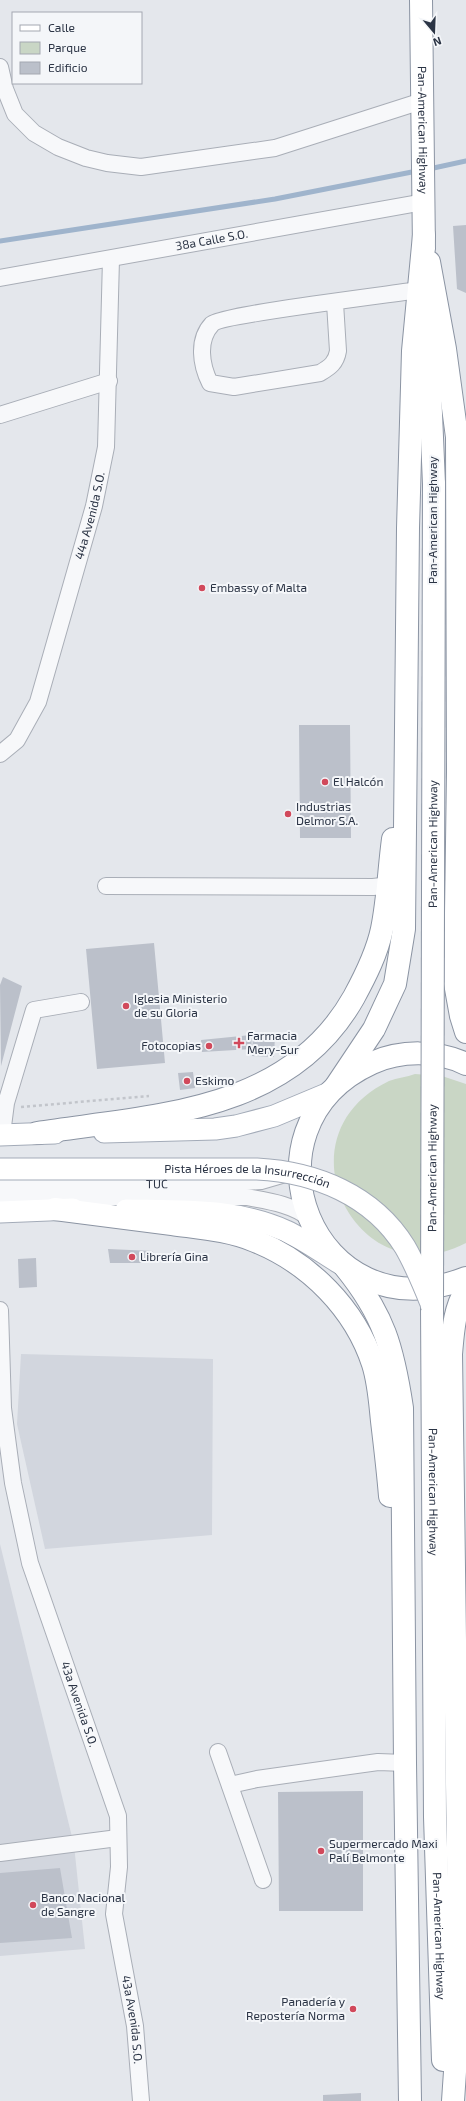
<svg xmlns="http://www.w3.org/2000/svg" width="466" height="2101" viewBox="0 0 466 2101" font-family="'Exo 2',sans-serif">
<style>
.built{fill:#d2d6de}
.green{fill:#c9d6c5}
.lines{fill:none;stroke-linecap:round;stroke-linejoin:round}
.stream{stroke:#9fb4cc;stroke-width:5}
.building{fill:#bbc0ca}
.minor-casing{stroke:#a9aeb7;stroke-width:18}
.major-casing{stroke:#a3abb8;stroke-width:23}
.highway-casing{stroke:#8b94a3;stroke-width:24}
.path{stroke:#c2c5cb;stroke-width:2.5;stroke-dasharray:3 3;stroke-linecap:butt}
.minor{stroke:#f7f8fa;stroke-width:16}
.major{stroke:#fff;stroke-width:21}
.highway{stroke:#fff;stroke-width:22}
.major-bridge-casing{stroke:#a3abb8;stroke-width:23;stroke-linecap:butt}
.highway-bridge-casing{stroke:#8b94a3;stroke-width:24;stroke-linecap:butt}
.major-bridge{stroke:#fff;stroke-width:21}
.highway-bridge{stroke:#fff;stroke-width:22}
.poi-dot{fill:#d1495b;stroke:#f4f6f9;stroke-width:1.5}
.labels{text-anchor:middle;stroke-width:4;stroke-linejoin:round;paint-order:stroke}
.street-label{font-size:12px;fill:#2b3445;stroke:#f4f6f9}
.poi-label{font-size:12px;fill:#2b3445;stroke:#f4f6f9;text-anchor:start}
</style>
<rect width="100%" height="100%" fill="#e4e7ec"/>
<path class="built" d="M21,1354L213,1359L212,1535L45,1549L17,1424Z
M0,1544L74,1845L85,1949L0,1956Z"/>
<path class="green" d="M415,1074L442,1076L466,1084V1243C358,1300 274,1136 389,1081C397,1078 407,1077 415,1074Z"/>
<g class="lines">
<path class="stream" d="M429,169L466,161
M0,241L275,199L417,171"/>
</g>
<path class="building" d="M466,225V293L457,289L453,226Z
M299,725H350L351,838H300Z
M154,943L165,1063L97,1069L86,949Z
M3,977L22,986L1,1066L0,985Z
M253,1034L275,1035L274,1057L252,1056Z
M251,1035L252,1049L202,1052L201,1040Z
M193,1072L195,1088L180,1090L178,1073Z
M108,1249L153,1251L154,1263H110Z
M36,1258L37,1287L19,1288L18,1259Z
M363,1791V1911H279L278,1792Z
M60,1868L72,1938L0,1943V1873Z
M361,2093V2101H323V2095Z"/>
<g class="lines">
<g class="minor-casing">
<g id="minor">
<path d="M0,67L5,89L15,114L34,133L58,147L86,158L107,163L141,167L275,148L422,101"/>
<path id="s1" d="M0,278L424,202"/>
<path d="M335,303L338,351C336,363 330,367 320,373L234,387L210,383C201,365 197,340 212,324C221,315 393,294 419,290"/>
<path d="M0,415L109,381"/>
<path id="s2" d="M0,754L17,740L38,702L94,506L106,447L111,259"/>
<path d="M106,886L373,887L399,884"/>
<path d="M2,1134L6,1103L34,1010L81,1002"/>
<path id="s3" d="M0,1185L215,1184L261,1181L285,1174"/>
<path d="M0,1197H246C267,1201 292,1204 309,1218"/>
<path id="s4" d="M0,1310L3,1408L13,1483L30,1563L118,1816L119,1867L114,1914L135,2026L141,2101"/>
<path d="M218,1752L263,1880"/>
<path d="M230,1785L257,1779L378,1762L405,1763"/>
<path d="M0,1853L118,1838"/>
</g>
</g>
<g class="major-casing">
<path id="major" d="M104,1132L215,1129L236,1126L274,1116L329,1093
M0,1135L55,1133
M126,1210C181,1211 234,1208 286,1231C305,1240 323,1253 341,1264
M0,1212L73,1209"/>
</g>
<g class="highway-casing">
<g id="highway">
<path id="s5" d="M421,0L424,249"/>
<path d="M429,262L445,349L457,437L458,772L455,983L461,1016L466,1032"/>
<path d="M427,321L434,484"/>
<path d="M466,1064C437,1050 401,1050 372,1063C232,1127 313,1338 466,1278"/>
<path d="M336,1086L374,1029L395,984L404,929L408,528L413,351L424,235"/>
<path d="M37,1133C155,1115 289,1113 354,997C366,975 377,953 382,929C388,900 389,869 393,839"/>
<path d="M55,1209C94,1214 133,1219 172,1224C200,1228 229,1230 255,1241C310,1263 355,1309 373,1364C379,1383 380,1402 382,1421C385,1446 388,1471 390,1496"/>
<path d="M345,1267C384,1315 393,1348 402,1408L405,1763L410,2101"/>
<path id="s6" d="M432,1306L435,1817L443,2060"/>
<path d="M453,2101L460,1998L451,1354C453,1332 454,1309 466,1290"/>
</g>
</g>
<path class="path" d="M21,1107L149,1096"/>
<use href="#minor" class="minor"/>
<use href="#major" class="major"/>
<use href="#highway" class="highway"/>
<g class="major-bridge-casing">
<g id="major-bridge">
<path id="s7" d="M0,1169H257C315,1172 373,1195 405,1247C416,1266 424,1286 432,1306"/>
</g>
</g>
<g class="highway-bridge-casing">
<g id="highway-bridge">
<path id="s8" d="M432,1306L434,484"/>
</g>
</g>
<use href="#major-bridge" class="major-bridge"/>
<use href="#highway-bridge" class="highway-bridge"/>
</g>
<g class="poi-dot">
<circle cx="202" cy="588" r="4"/>
<circle cx="325" cy="782" r="4"/>
<circle cx="288" cy="814" r="4"/>
<circle cx="126" cy="1006" r="4"/>
<path d="M237 1037h4v4h4v4h-4v4h-4v-4h-4v-4h4z"/>
<circle cx="209" cy="1046" r="4"/>
<circle cx="187" cy="1081" r="4"/>
<circle cx="132" cy="1257" r="4"/>
<circle cx="321" cy="1851" r="4"/>
<circle cx="33" cy="1905" r="4"/>
<circle cx="353" cy="2009" r="4"/>
</g>
<g class="labels">
<g class="street-label">
<text dy="4" stroke="none"><textPath href="#s5" startOffset="130">Pan-American Highway</textPath></text>
<text dy="4" stroke="none"><textPath href="#s1" startOffset="215">38a Calle S.O.</textPath></text>
<text dy="4" stroke="none"><textPath href="#s2" startOffset="259">44a Avenida S.O.</textPath></text>
<text transform="translate(433 520) rotate(-90)" y="4">Pan-American Highway</text>
<text dy="4" stroke="none"><textPath href="#s8" startOffset="462">Pan-American Highway</textPath></text>
<text dy="4" stroke="none"><textPath href="#s8" startOffset="138">Pan-American Highway</textPath></text>
<text dy="4" stroke="none"><textPath href="#s7" startOffset="248">Pista Héroes de la Insurrección</textPath></text>
<text dy="4" stroke="none"><textPath href="#s3" startOffset="157">TUC</textPath></text>
<text dy="4" stroke="none"><textPath href="#s6" startOffset="186">Pan-American Highway</textPath></text>
<text dy="4" stroke="none"><textPath href="#s4" startOffset="405">43a Avenida S.O.</textPath></text>
<text dy="4" stroke="none"><textPath href="#s6" startOffset="630">Pan-American Highway</textPath></text>
<text dy="4" stroke="none"><textPath href="#s4" startOffset="729">43a Avenida S.O.</textPath></text>
</g>
<g class="poi-label">
<text x="210" y="592">Embassy of Malta</text>
<text x="333" y="786">El Halcón</text>
<text x="296" y="811">Industrias<tspan x="296" dy="14">Delmor S.A.</tspan></text>
<text x="134" y="1003">Iglesia Ministerio<tspan x="134" dy="14">de su Gloria</tspan></text>
<text x="247" y="1040">Farmacia<tspan x="247" dy="14">Mery-Sur</tspan></text>
<text x="201" y="1050" text-anchor="end">Fotocopias</text>
<text x="195" y="1085">Eskimo</text>
<text x="140" y="1261">Librería Gina</text>
<text x="329" y="1848">Supermercado Maxi<tspan x="329" dy="14">Palí Belmonte</tspan></text>
<text x="41" y="1902">Banco Nacional<tspan x="41" dy="14">de Sangre</tspan></text>
<text x="345" y="2006" text-anchor="end">Panadería y<tspan x="345" dy="14">Repostería Norma</tspan></text>
</g>
</g>
<rect x="12" y="12" width="130" height="72" fill="#f4f6f9" stroke="#a4a8b1"/>
<rect x="20" y="25" width="20" height="6" fill="#ffffff" stroke="#a4a8b1"/>
<text x="48" y="32" font-size="12" fill="#2b3445">Calle</text>
<rect x="20" y="42" width="20" height="12" fill="#c9d6c5" stroke="#a4a8b1"/>
<text x="48" y="52" font-size="12" fill="#2b3445">Parque</text>
<rect x="20" y="62" width="20" height="12" fill="#bbc0ca" stroke="#a4a8b1"/>
<text x="48" y="72" font-size="12" fill="#2b3445">Edificio</text>
<g transform="translate(434 32) rotate(161)" stroke="#f4f6f9" stroke-width="3" paint-order="stroke">
<path d="M0-3L7 15L0 10L-7 15Z" fill="#2b3445"/>
<text y="-6" font-size="11" font-weight="bold" text-anchor="middle" fill="#2b3445">N</text>
</g>
</svg>
